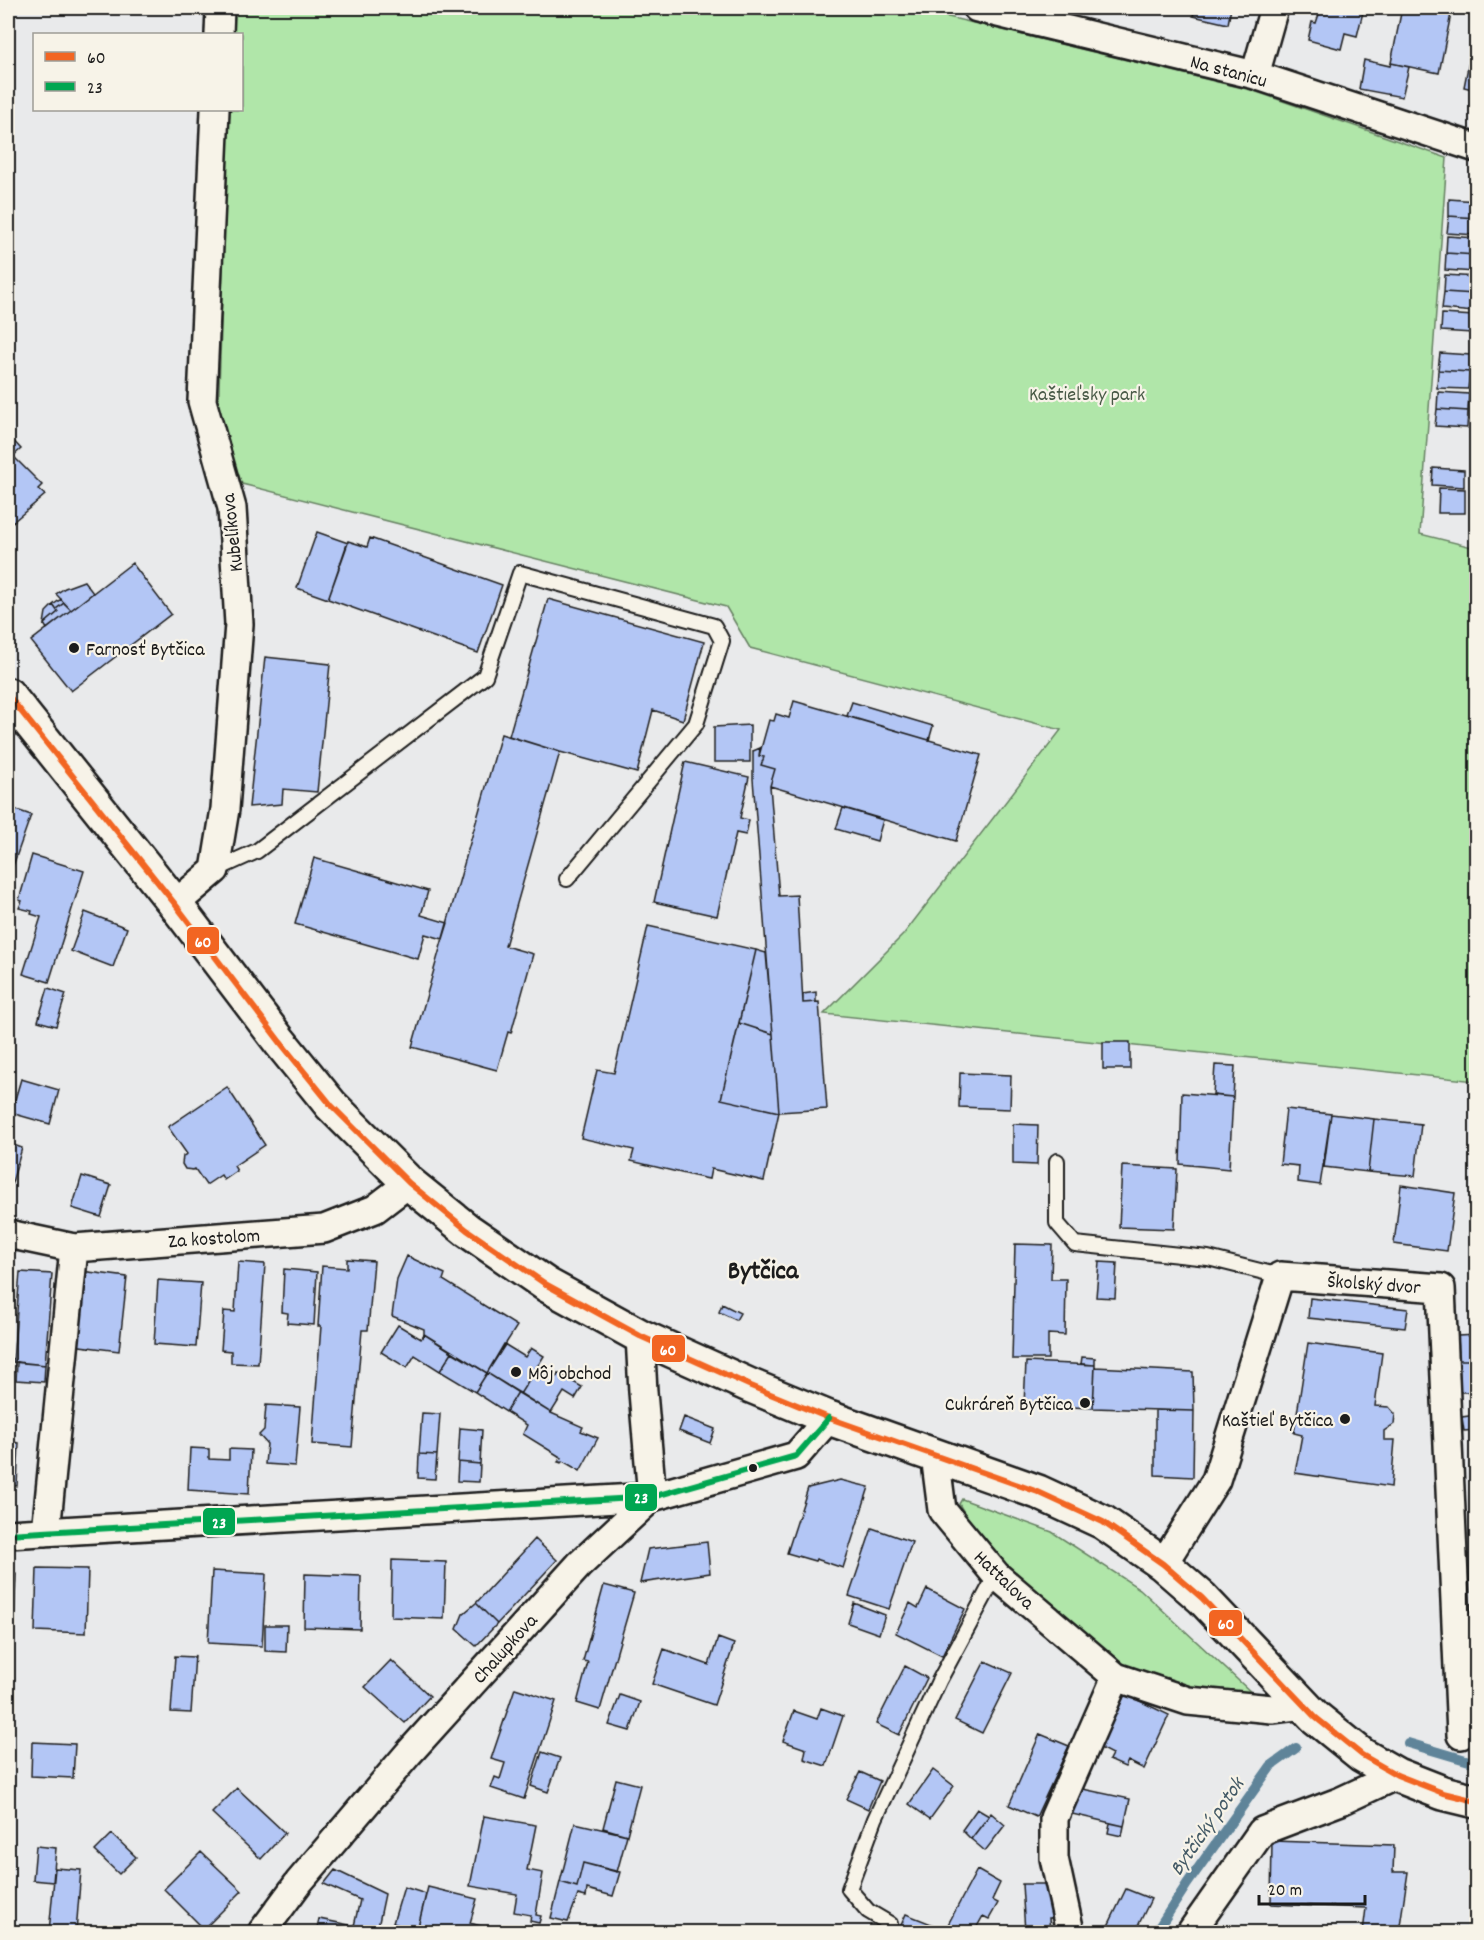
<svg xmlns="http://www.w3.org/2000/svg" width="1484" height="1940" viewBox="0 0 1484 1940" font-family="Dekko,sans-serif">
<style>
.green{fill:#b0e6a9;stroke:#668162;stroke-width:1.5}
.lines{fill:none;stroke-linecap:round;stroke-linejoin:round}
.stream{stroke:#5f8499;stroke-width:10}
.building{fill:#b3c6f5;stroke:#1c1c1c;stroke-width:1.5}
.lane-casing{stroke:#1c1c1c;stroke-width:18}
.street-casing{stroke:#1c1c1c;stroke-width:32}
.primary-casing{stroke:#1c1c1c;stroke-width:38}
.lane{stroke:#f7f3e8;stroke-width:14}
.street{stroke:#f7f3e8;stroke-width:27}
.primary{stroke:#f7f3e8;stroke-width:33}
.bus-1-casing{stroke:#f7f3e8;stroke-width:10}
.bus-2-casing{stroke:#f7f3e8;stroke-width:10}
.bus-1{stroke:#f26522;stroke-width:6}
.bus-2{stroke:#00a651;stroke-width:6}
.poi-dot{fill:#1c1c1c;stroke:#f7f3e8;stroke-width:2}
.labels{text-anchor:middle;stroke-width:4.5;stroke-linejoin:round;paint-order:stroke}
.street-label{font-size:20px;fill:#1c1c1c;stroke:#f7f3e8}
.park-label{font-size:20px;fill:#485946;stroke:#f7f3e8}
.poi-label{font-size:20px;fill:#1c1c1c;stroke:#f7f3e8;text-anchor:start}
.water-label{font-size:21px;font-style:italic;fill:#435965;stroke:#f7f3e8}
.district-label{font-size:26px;font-weight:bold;fill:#1c1c1c;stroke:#f7f3e8}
.line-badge{stroke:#f7f3e8;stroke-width:2}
.badge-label{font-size:16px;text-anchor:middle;font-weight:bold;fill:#fff}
</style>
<rect width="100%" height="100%" fill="#e9eaeb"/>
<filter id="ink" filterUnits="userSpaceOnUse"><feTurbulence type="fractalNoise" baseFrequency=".0167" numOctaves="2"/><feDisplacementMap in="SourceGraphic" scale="12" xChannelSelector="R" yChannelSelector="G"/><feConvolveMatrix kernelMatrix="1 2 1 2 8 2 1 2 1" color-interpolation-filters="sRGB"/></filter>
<g filter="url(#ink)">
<path class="green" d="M232,8H911L1251,90L1447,158L1420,534L1476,548V1081L824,1014L903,935L1061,730L750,648L726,607L242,484L218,421L228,110H242V34H231Z
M962,1499L1052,1532L1140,1589L1255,1696L1191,1693L1113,1664L1009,1573L975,1531L959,1504Z"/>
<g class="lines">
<path class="stream" d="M1408,1743L1476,1763
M1156,1932L1187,1884L1271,1766L1296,1748"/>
</g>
<path class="building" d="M1195,8H1231L1228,24L1193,16Z
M1321,8H1364L1357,36L1345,33L1341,49L1308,40L1312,22L1316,23Z
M1402,8H1417L1451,14L1439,73L1391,63Z
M1471,52L1476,53V90L1464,87Z
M1364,60L1390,66L1391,63L1409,67L1402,97L1359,89Z
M1449,199L1476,201V218L1449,216Z
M1449,216L1476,218V235L1447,233Z
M1447,236L1476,238V255L1446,253Z
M1446,253L1476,255V272L1445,270Z
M1445,275L1476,277L1475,294L1444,292Z
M1444,292L1475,294L1474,312L1442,309Z
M1442,314L1474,316L1472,333L1441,331Z
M1440,353L1471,355L1470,372L1438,370Z
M1438,370L1470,372L1468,389L1437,388Z
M1438,392L1469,394L1468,411L1437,409Z
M1437,409L1468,411L1467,428L1435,426Z
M8,435L21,449L13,456L8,451Z
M8,451L42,485L38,489L45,495L8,526Z
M1433,468L1464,470V487L1432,485Z
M1439,488L1465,489V513H1438Z
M317,532L348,543L328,599L297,588Z
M370,538L502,585L478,653L328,599L348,541L367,547Z
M132,563L171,614L71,691L31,641Z
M84,581L93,593L71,610L56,594L65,588Z
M61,599L64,603L56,609L53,605Z
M548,599L704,642L683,720L653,710L637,773L560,752L509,736Z
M64,603L71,610L47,629L44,624L58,612L56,609Z
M53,605L58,612L44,624L46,612Z
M265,657L330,664L317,792L283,789L282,804L249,807Z
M794,701L981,755L956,841L770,786L775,769L761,765L764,757L759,756L769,720L774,721L776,714L789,718Z
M852,702L933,726L929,740L847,716Z
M750,725V762H714V727Z
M501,734L560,752L505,946L533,954L511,1033L508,1032L497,1070L412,1047Z
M760,748L759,756L764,757L761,765L775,769L770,786L779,896L797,895L803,1003L819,1002L827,1109L779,1112L753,779V751Z
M685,762L749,777L740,818L749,820L746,835L736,833L717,916L654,902Z
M8,807L31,815L9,877L8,876Z
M843,808L883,820L877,841L836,829Z
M32,855L84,871L49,982L23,974L41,917L31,914L32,911L19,908L22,901L19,900Z
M314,858L428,891L421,915L448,923L443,939L425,934L418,959L295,924Z
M85,912L127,928L113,967L71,951Z
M8,925L12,926L8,940Z
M648,926L756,950L721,1099L779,1112L764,1181L711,1169L709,1179L694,1176L631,1161L634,1150L581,1138L597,1070L614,1073Z
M756,950L766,953L773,1034L739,1023Z
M48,988L66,994L56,1026L38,1021Z
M816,992V1002L803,1003V994Z
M739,1023L773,1034L779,1112L721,1099Z
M1103,1042H1130V1069H1103Z
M1215,1065L1235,1066L1233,1097L1213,1095Z
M960,1073L1011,1075L1010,1109L959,1107Z
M21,1079L59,1090L50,1124L11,1113Z
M227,1087L265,1145L234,1166L237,1171L224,1180L221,1175L206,1185L195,1169L193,1170L185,1169L182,1164L183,1156L187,1154L168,1127Z
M1182,1093L1233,1097L1229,1169L1180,1164Z
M1286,1109L1331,1114L1320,1185L1298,1182L1299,1166L1280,1164Z
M1331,1114L1374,1119L1368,1172L1324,1167Z
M1374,1119L1421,1124L1415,1176L1368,1172Z
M1013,1124L1038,1125L1037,1165L1013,1164Z
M8,1143L22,1148L9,1193L8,1192Z
M1122,1166L1177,1169L1174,1229L1119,1227Z
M82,1176L111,1185L101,1217L72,1208Z
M1401,1185L1455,1193L1447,1251L1394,1244Z
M1015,1244L1052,1245L1051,1279H1066L1065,1335L1048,1334V1359H1012Z
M407,1256L445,1274L443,1280L517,1326L487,1373L424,1334V1329L392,1316L397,1279Z
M347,1259L374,1261L368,1330H362L352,1447L312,1444L321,1326H318L322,1266L347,1268Z
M238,1262L265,1264L258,1364L231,1363V1351L221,1350L224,1311L235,1312Z
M1099,1262L1117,1263L1115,1298L1096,1297Z
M284,1269L317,1272L314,1325L287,1323L288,1313L282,1312Z
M81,1271L127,1277L119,1351L72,1345Z
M20,1272L52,1274L45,1365L13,1362Z
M158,1280L201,1283L196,1347L154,1344Z
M1310,1298L1408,1309L1405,1328L1308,1318Z
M722,1304L740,1313L736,1320L719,1312Z
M398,1325L421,1339L424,1334L452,1352L440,1371L415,1355L407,1368L381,1352Z
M1476,1335V1360H1459L1458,1336Z
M1308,1343L1382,1353L1375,1406L1389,1407L1395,1414L1394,1424L1384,1431V1440H1395L1391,1487L1295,1473L1302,1435L1294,1433Z
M504,1344L525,1357L531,1348L544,1356L520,1394L487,1373Z
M452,1352L487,1373L475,1392L440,1371Z
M1082,1357L1095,1358V1365L1081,1364Z
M1459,1360H1476V1392H1460Z
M17,1362L45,1365L44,1382L16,1380Z
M1026,1362L1095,1365L1093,1408L1024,1405Z
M538,1365L557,1377L558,1373L582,1387L575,1399L564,1392L551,1413L520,1394Z
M1095,1367L1193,1372L1194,1411L1093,1408Z
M487,1373L518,1392L506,1412L475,1392Z
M518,1392L551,1413L583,1427L581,1431L598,1438L580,1471L563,1461L561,1463L558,1462L562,1458L523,1434L527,1425L506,1412Z
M266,1405L300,1407L295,1466L265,1464L267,1444L259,1435L264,1430Z
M1155,1410L1194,1411L1193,1477L1155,1475Z
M422,1413L440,1414L437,1455L419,1454Z
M1476,1415V1430L1464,1431L1462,1417Z
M684,1417L715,1429L710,1443L679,1431Z
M460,1428L482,1430L480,1464L458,1462Z
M8,1435L12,1442L19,1443L17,1486L8,1485Z
M190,1448L209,1449V1459L229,1460V1449L251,1450L249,1494L188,1490Z
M419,1454L437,1455L435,1479L418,1478Z
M458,1462L480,1464L479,1482L457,1481Z
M840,1480L869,1487L843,1568L816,1559L815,1561L787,1553L808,1488Z
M1473,1516H1476V1570H1474Z
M872,1528L912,1542L889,1609L849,1596Z
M535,1539L557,1560L497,1624L476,1603Z
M707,1542L710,1573L640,1583L648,1549Z
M392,1560L446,1562L444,1619L391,1617Z
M37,1568L88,1569L86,1633L35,1631Z
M212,1571L266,1574L262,1646L208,1643Z
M1474,1573H1476V1631Z
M8,1574H16L12,1673H8Z
M305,1574L361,1576L360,1629L304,1627Z
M604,1585L634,1593L600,1710L577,1703L588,1662L583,1661Z
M927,1589L965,1609L942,1656L896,1633L910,1603L918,1608Z
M476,1603L497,1624L476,1646L457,1629L463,1614Z
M854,1603L885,1615L879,1634L848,1623Z
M265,1625H287L286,1652L265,1651Z
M718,1638L734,1644L714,1705L652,1684L664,1649L709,1665Z
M195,1655L191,1713L171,1712L175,1656L194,1657Z
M391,1660L430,1696L405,1723L365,1687Z
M985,1661L1012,1673L982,1733L955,1720Z
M905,1666L927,1678L899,1735L876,1724Z
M515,1688L556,1701L524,1799L491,1788L495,1777L500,1779L505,1763L491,1759Z
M1125,1694L1169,1715L1144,1769L1128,1761L1125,1767L1109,1760L1112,1754L1100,1748Z
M620,1695L640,1702L630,1731L609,1725Z
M821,1708L843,1716L826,1766L804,1759L806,1749L783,1741L794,1711L817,1719Z
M1040,1734L1069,1746L1036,1817L1009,1805Z
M32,1742L75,1744L73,1778L31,1776Z
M542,1752L560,1758L548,1792L531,1786Z
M933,1770L954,1786L930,1819L909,1804Z
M860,1772L880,1781L868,1809L846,1799Z
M616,1779L640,1785L627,1835L603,1828Z
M237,1788L285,1833L261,1859L212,1813Z
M1078,1788L1130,1799L1124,1826L1072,1814Z
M977,1809L989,1816L971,1839L962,1830Z
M991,1813L1005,1825L985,1851L971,1839Z
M484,1816L536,1825L527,1870L543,1873L536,1915L541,1916L539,1923L530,1921L531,1915L514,1912L517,1894L470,1886Z
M575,1823L627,1835L617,1872L583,1863L577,1887L560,1882Z
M1110,1823L1124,1826L1122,1836L1108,1833Z
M112,1834L136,1857L119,1874L95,1851Z
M1272,1841L1394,1845L1393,1872H1408L1399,1932H1363L1366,1908L1271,1904Z
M36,1846L56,1848L53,1882L33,1880Z
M201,1852L242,1891L204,1929L164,1889Z
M1476,1859V1932H1471Z
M583,1863L620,1872L613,1896L587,1889L586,1897L578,1895L568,1922L551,1918L560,1882L577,1887Z
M55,1868L81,1870L76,1932H49Z
M335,1870L385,1894L377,1932H316L319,1919L354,1926L360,1900L324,1884Z
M977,1870L1000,1883L992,1900L998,1903L989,1919L983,1916L974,1932H944Z
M1022,1884H1049L1056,1918H1049L1050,1932H1025Z
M404,1887L426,1894L417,1931L393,1923Z
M428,1887L477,1899L470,1923L491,1929L490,1932H424L417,1931Z
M1126,1889L1151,1899L1135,1932H1121L1108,1926Z
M906,1914L939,1927L936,1932H898Z"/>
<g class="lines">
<g class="lane-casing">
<path id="lane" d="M215,870L257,851L485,676L520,573L714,626L722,641L696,724L567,879
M1057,1161V1223L1075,1244L1208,1258L1280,1276
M890,1924L868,1911L849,1889L875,1819L939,1681L996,1575"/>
</g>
<g class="street-casing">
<path id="street" d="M977,8L1255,75L1476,148
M219,34L220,8
M1255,75L1274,8
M175,904L215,870L225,809L239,624L232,508L202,401L215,110
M8,1234L74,1248L324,1229L375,1209L409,1183
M640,1336L643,1392L652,1497
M935,1455L942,1510L996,1575L1116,1677L1188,1701L1272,1709L1304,1705
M46,1532L74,1248
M8,1534L652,1497L796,1456L829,1418
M1163,1564L1216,1480L1280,1276L1441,1288L1461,1735
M262,1932L299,1882L408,1754L579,1565L652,1497
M1070,1932L1054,1858V1818L1116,1677
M1191,1932L1262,1831L1341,1801L1397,1775"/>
</g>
<g class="primary-casing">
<path id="primary" d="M8,695L175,904L280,1042L331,1105L409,1183L467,1230L547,1285L640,1336L751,1386L829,1418L1038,1492L1103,1522L1163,1564L1202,1598L1315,1717L1362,1755L1397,1775L1443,1793L1476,1801"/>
</g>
<use href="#lane" class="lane"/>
<use href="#street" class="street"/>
<use href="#primary" class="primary"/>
<g class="bus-1-casing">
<path id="bus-1" d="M8,695L175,904L280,1042L331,1105L409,1183L467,1230L547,1285L640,1336L751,1386L829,1418L1038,1492L1103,1522L1163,1564L1202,1598L1315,1717L1362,1755L1397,1775L1443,1793L1476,1801"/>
</g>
<g class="bus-2-casing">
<path id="bus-2" d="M8,1534L652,1497L796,1456L829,1418"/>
</g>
<use href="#bus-1" class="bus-1"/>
<use href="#bus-2" class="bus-2"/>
</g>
</g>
<g class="poi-dot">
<circle cx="74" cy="648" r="6"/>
<circle cx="516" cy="1372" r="6"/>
<circle cx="1085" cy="1403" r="6"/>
<circle cx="1345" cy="1419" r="6"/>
<circle cx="753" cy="1468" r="5"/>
</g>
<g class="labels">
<g class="street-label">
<text transform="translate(1229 70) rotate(15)" y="7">Na stanicu</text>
<text transform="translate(231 533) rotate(-96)" y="7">Kubelíkova</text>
<text transform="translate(214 1237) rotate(-4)" y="7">Za kostolom</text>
<text transform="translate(1374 1283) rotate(4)" y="7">Školský dvor</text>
<text transform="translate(1005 1579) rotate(44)" y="7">Hattalova</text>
<text transform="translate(504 1648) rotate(-48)" y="7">Chalupkova</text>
</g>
<g class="park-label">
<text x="1087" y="400">Kaštieľsky park</text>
</g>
<g class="poi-label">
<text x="86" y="655">Farnosť Bytčica</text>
<text x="528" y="1379">Môj obchod</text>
<text x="1073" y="1410" text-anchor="end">Cukráreň Bytčica</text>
<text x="1333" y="1426" text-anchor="end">Kaštieľ Bytčica</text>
</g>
<g class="water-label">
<text transform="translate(1206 1826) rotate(-55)" y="7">Bytčický potok</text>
</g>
<g class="district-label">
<text x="763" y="1278">Bytčica</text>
</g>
</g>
<g class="line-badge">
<rect x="186" y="926" width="34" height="29" rx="6" fill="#f26522"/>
<rect x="651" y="1334" width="35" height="29" rx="6" fill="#f26522"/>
<rect x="624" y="1483" width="34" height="29" rx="6" fill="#00a651"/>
<rect x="202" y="1507" width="34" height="29" rx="6" fill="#00a651"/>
<rect x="1208" y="1609" width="35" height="28" rx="6" fill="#f26522"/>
</g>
<g class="badge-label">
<text x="203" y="947">60</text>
<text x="668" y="1355">60</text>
<text x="641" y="1503">23</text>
<text x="219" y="1528">23</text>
<text x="1226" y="1629">60</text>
</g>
<rect width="1484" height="1940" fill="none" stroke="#f7f3e8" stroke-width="30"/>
<rect x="15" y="15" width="1454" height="1910" fill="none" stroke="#1c1c1c" stroke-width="2" filter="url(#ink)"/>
<rect x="33" y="33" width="210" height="78" fill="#f7f3e8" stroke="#9f9d96" stroke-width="1.5"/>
<rect x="45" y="52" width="30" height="9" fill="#f26522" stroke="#9f9d96" stroke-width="1.5"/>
<text x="87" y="63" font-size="18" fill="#1c1c1c">60</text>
<rect x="45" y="82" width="30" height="9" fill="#00a651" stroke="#9f9d96" stroke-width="1.5"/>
<text x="87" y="93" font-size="18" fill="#1c1c1c">23</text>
<path d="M1259 1895v9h106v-9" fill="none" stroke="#1c1c1c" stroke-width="3"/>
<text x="1268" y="1895" font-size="18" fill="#1c1c1c" stroke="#f7f3e8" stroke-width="4.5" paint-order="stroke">20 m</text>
</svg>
